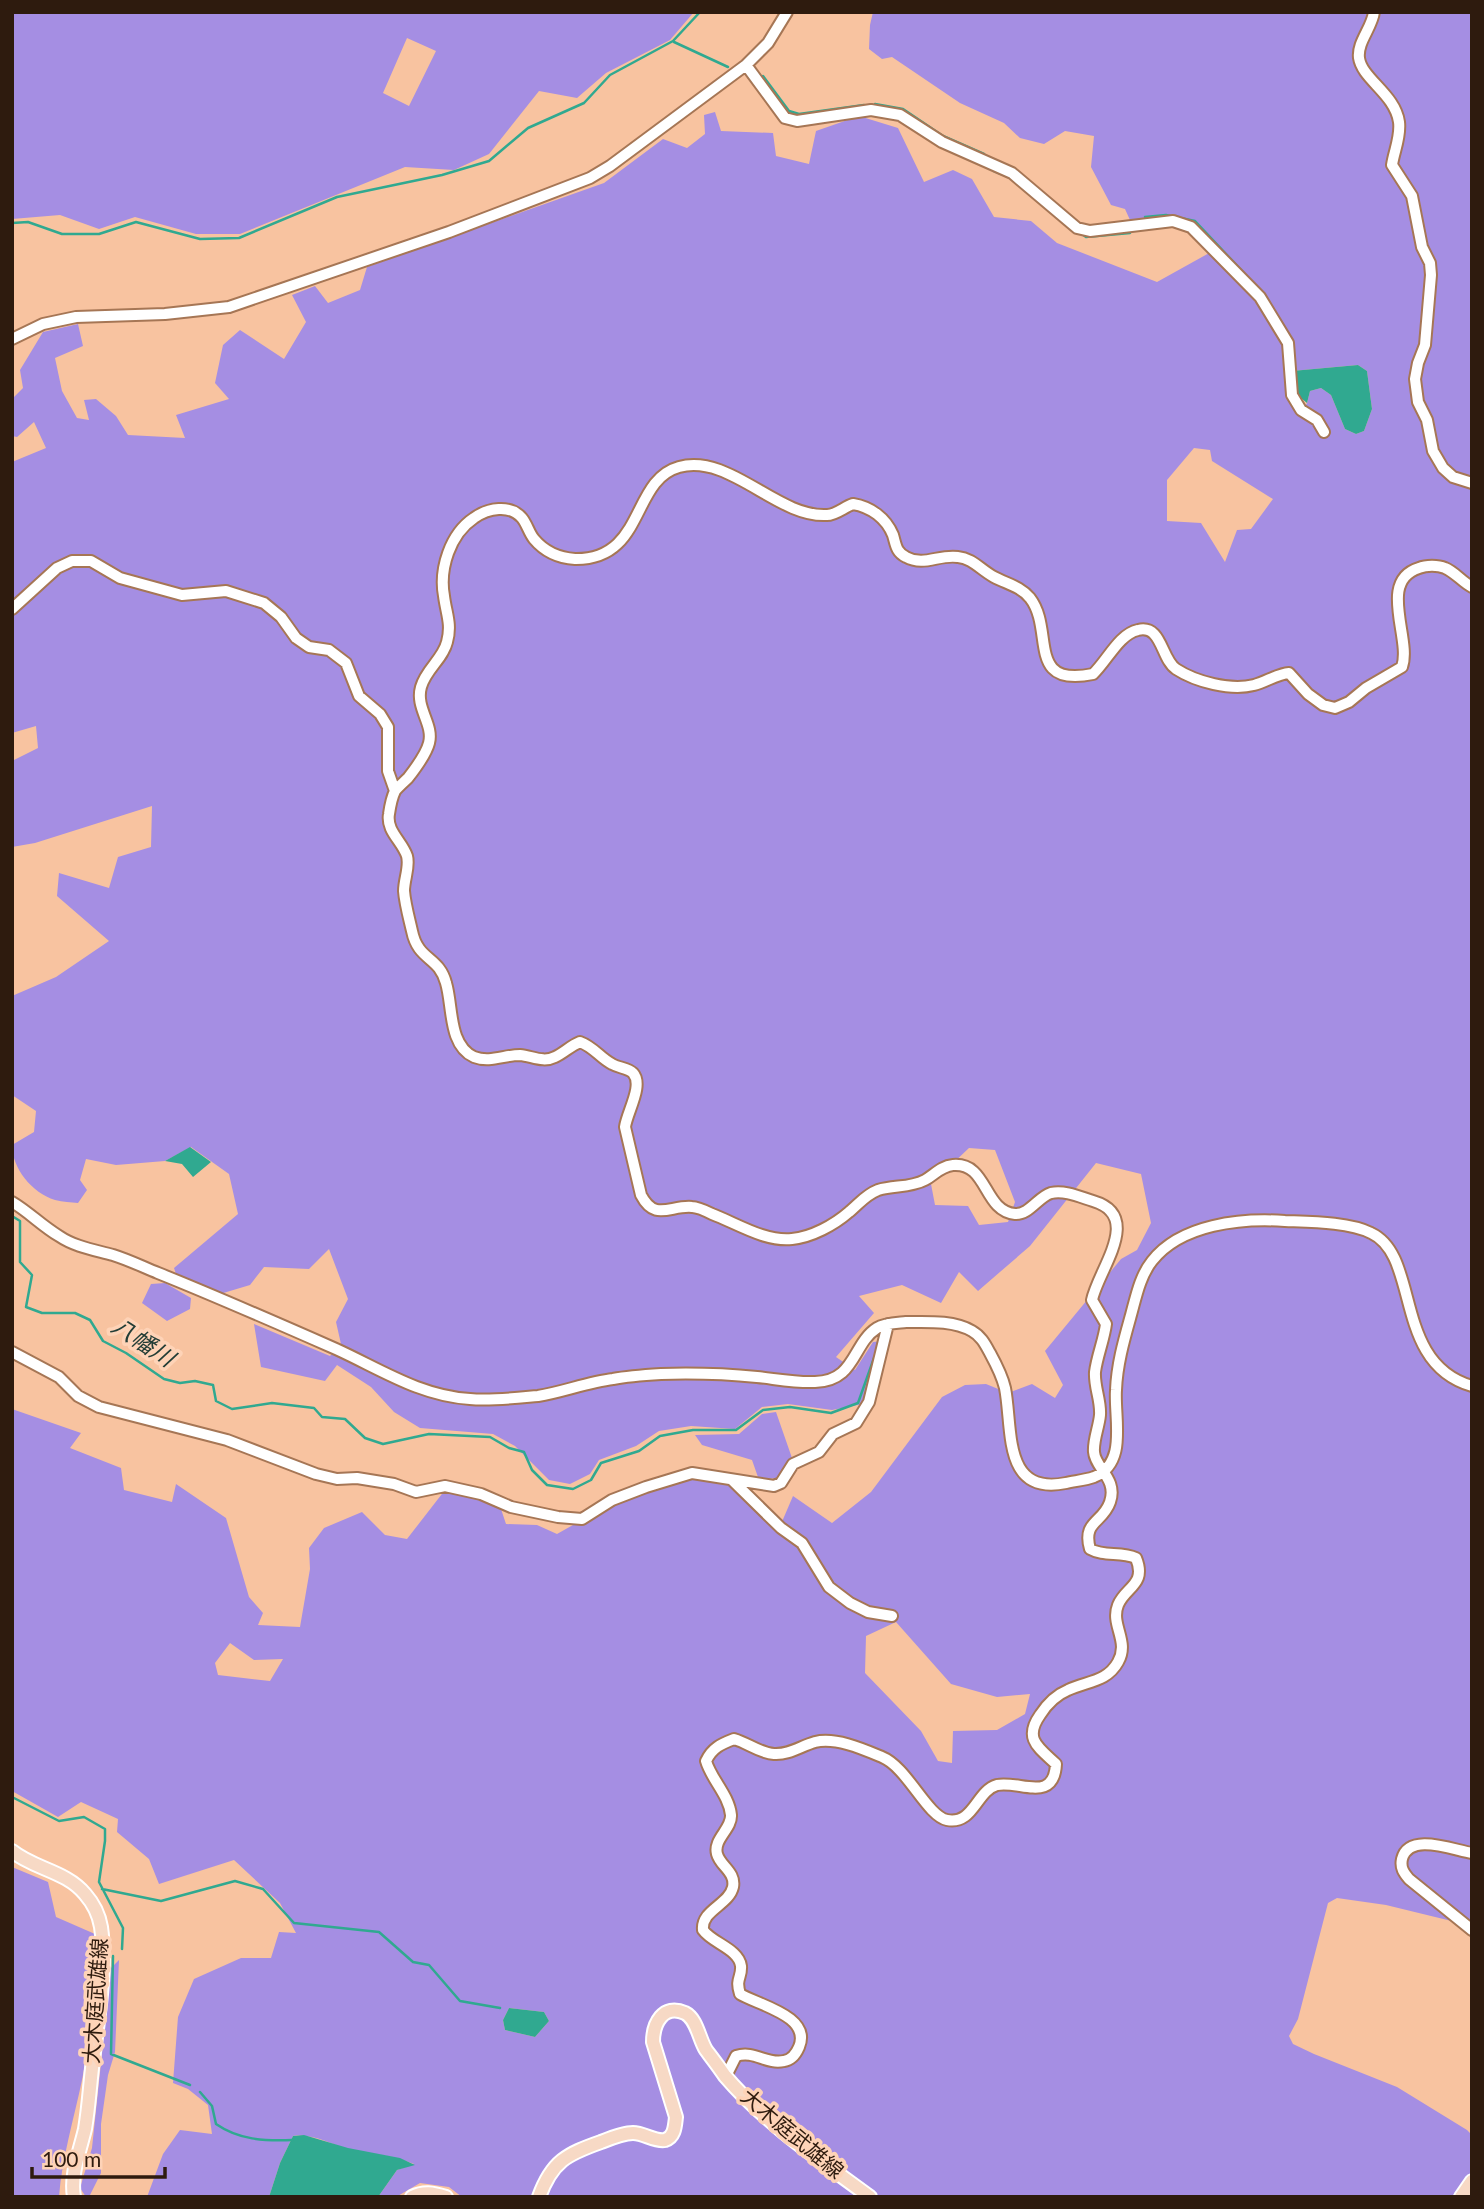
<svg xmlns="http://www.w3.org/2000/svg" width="1484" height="2209" viewBox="0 0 1484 2209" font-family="Lato,'Noto Sans JP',sans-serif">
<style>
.green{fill:#a58ee3;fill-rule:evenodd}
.water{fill:#30a990}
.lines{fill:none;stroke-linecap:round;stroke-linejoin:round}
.stream{stroke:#30a990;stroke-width:2.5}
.minor-casing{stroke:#a67655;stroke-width:14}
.major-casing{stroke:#fff;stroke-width:16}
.minor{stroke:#fff;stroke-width:10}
.major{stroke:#f7d9c5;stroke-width:12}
.labels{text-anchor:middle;stroke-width:7;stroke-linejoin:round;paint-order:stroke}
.street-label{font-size:21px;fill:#2e1b0e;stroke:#fed3b7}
.water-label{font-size:23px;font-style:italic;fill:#233d36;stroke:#fed3b7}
</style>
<rect width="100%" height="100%" fill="#f8c3a0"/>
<path class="green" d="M12,12H694L670,40L606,73L577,98L539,91L489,154L454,170L405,167L240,234H196L135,217L99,229L60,215L12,219ZM407,38L436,51L409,106L383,93Z
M873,12H1472V1926L1386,1905L1337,1898L1328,1903L1298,2019L1289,2036L1293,2044L1314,2054L1397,2087L1467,2130L1472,2135V2197H462L449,2187L420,2183L396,2197H378L397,2170L414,2164C393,2155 370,2154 348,2149C330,2144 312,2133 293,2136L280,2163L269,2197H147L163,2154L180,2130L212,2134L208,2105L188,2089L173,2083L178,2017L194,1979L241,1958H271L279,1932L296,1933L280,1903L234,1860L159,1884L149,1859L117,1832L118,1819L81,1802L58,1817L12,1791V1409L81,1433L70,1448L121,1468L124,1490L172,1502L176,1484L226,1518L249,1597L263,1613L258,1625L300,1627L310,1569L309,1548L324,1528L362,1512L385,1535L407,1539L445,1490L478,1498L501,1509L506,1524L537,1525L557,1534L589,1516L651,1488L693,1477L736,1486L778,1531L793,1496L832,1523L871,1492L942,1397L965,1385L986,1384L1008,1393L1032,1384L1055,1398L1063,1385L1045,1351L1121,1259L1137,1250L1151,1223L1141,1174L1096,1163L1030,1246L978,1291L959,1272L941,1303L902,1285L859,1296L874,1313L836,1357L855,1370L873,1342L883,1341L863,1404L832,1410L788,1404L762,1407L735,1429L691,1426L659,1431L636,1446L599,1460L590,1474L570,1484L549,1480L515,1446L493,1434L420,1428L394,1412L371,1387L337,1365L325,1381L261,1367L254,1324L330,1356L341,1344L336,1322L348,1299L329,1249L309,1269L264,1267L250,1285L220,1294L176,1274L174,1268L238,1214L229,1174L191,1147L165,1161L116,1165L86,1159L80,1180L87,1190L78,1203C71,1202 63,1202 55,1200C32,1193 12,1168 12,1145L34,1132L36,1111L12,1095V996L56,977L109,941L57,896L59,873L109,888L118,857L151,847L152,806L35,843L12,847V761L38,748L36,726L12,733V462L46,448L34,422L17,437L12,436V399L23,388L20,370L43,332L78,324L83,346L55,358L62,391L77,418L89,420L84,400L96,399L116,416L128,435L185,438L176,415L229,399L215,383L223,345L240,330L284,359L306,322L292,295L315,286L328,303L360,290L367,267L604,183L663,139L687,148L705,134L704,115L715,112L721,131L773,133L776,156L809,164L816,131L859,116L898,128L924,182L953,170L972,179L994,217L1031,221L1057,243L1157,282L1211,252L1257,299L1284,342L1288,400L1300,416L1307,403L1310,391L1321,388L1331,395L1345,429L1356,434L1364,431L1372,409L1367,371L1358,365L1292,371L1291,346L1263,296L1195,223L1165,216L1130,220L1125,209L1111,205L1091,167L1094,136L1065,131L1044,144L1020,138L1004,123L960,103L892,57L882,59L869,49L870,25ZM1194,448L1210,450L1212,461L1273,499L1251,529L1237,530L1225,562L1201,523L1167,521V480ZM969,1148L995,1150L1015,1202L1008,1222L979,1225L968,1206L935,1205L931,1184ZM896,1622L951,1684L997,1697L1030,1694L1025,1714L997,1730L953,1731L952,1763L938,1761L921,1731L865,1673L866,1636ZM230,1643L254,1660L283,1659L270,1681L218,1675L215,1663ZM509,2008L544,2012L549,2021L535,2037L505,2030L503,2020Z
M165,1283L191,1298L190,1309L167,1321L142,1303L151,1284Z
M776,1412L792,1458L777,1478L759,1480L752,1460L702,1445L695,1435L739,1434L762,1414Z
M12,1867L48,1882L56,1917L95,1934C94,1983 92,2032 82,2080C74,2119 62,2157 59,2197H12Z
M119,1960L115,2052L108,2075L101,2124V2173L89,2197H86L80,2188L92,2148L111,1968Z"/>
<path class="water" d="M1358,365L1367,371L1372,409L1364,431L1356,434L1345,429L1331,395L1321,388L1310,391L1307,403L1296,394L1292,371Z
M190,1147L211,1162L193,1177L182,1164L165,1161Z
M509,2008L544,2012L549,2021L535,2037L505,2030L503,2020Z
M304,2135L348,2148L400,2158L415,2165L397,2170L378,2197H269L280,2163L293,2136Z"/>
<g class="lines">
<path class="stream" d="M674,42L728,67
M763,76L789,111L799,114L864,105
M875,104L903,109L943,136L984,154
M994,171L1011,178
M1145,217L1166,215L1195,221L1257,287
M12,223L28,222L62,234H99L136,222L200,239L239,238L337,197L442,175L489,161L528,128L584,103L610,75L673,41L700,12
M1082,234L1086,237L1130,233
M12,1216L20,1221V1262L32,1275L26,1307L42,1313H75L90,1320L103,1341L126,1353L164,1379L180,1383L195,1381L213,1385L216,1401L232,1409L272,1403L314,1408L322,1417L345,1419L365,1438L383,1444L429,1434L490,1437L509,1448L524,1452L532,1470L547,1485L573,1489L591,1480L601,1463L639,1451L660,1436L693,1430H736L763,1410L790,1407L831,1413L858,1403L874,1358
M12,1797L59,1821L84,1817L105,1829V1841L99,1882L123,1928L122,1949
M102,1889L161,1901L235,1881L263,1889L294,1923L379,1932L413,1962L429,1965L460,2001L500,2008
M113,1956L111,2054L190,2085
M200,2092L212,2106L216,2124C239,2140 264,2141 292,2140"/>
<g class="minor-casing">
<path id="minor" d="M1374,12C1372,28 1357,42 1359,58C1362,79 1395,94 1399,122C1401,137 1394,151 1392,165L1412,196L1422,247L1430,263L1431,275L1425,345L1418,363L1415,379L1418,402L1427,420L1433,451L1443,468L1453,477L1472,483
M746,65L785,118L797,121L871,110L900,115L942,142L1012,173L1077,228L1090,231L1173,221L1191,227L1260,297L1288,343L1292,395L1301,410L1317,420L1324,432
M12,339L43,324L76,317L165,314L229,307L449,232L590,178L610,166L746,65L768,43L787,12
M12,609L57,568L72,561H91L120,578L182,595L226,591L264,603L281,617L296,638L309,647L329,650L346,663L359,696L380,714L388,727V771L395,791
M12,1202C29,1212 42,1226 59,1236C75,1247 95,1250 113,1255C129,1260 143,1267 158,1273C218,1297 277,1323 336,1349C380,1369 420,1396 470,1399C491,1401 516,1398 538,1396C563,1392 588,1382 613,1379C629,1376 645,1375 661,1374C693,1373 726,1374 757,1377C776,1379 797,1383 815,1382C856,1381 852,1344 877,1328C885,1323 897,1323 906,1322C926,1322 953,1320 972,1331C981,1336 985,1344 990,1353C996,1364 1002,1375 1005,1388C1013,1429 1002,1496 1066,1483C1075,1481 1086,1480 1094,1477C1128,1463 1114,1419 1116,1390C1117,1364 1124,1340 1131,1315C1136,1297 1140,1276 1152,1261C1181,1224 1241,1218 1285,1221C1310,1222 1349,1222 1371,1233C1421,1256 1392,1363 1472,1386
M12,1352L59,1377L78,1396L99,1407L227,1440L316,1474L337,1479L357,1478L394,1484L416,1492L445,1486L481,1494L511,1507L558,1517L582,1519L612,1500L646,1487L692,1473L774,1486L781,1483L793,1464L819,1452L833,1434L856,1423L869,1402L888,1324
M732,1480L781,1528L802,1543L829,1587L850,1603L868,1612L892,1616
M1472,1853C1453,1850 1409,1832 1402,1859C1400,1868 1404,1873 1409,1879L1472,1930
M726,2076L736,2056C755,2050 766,2065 784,2061C791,2060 796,2054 799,2047C812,2016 758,2005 740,1994C735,1978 742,1978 741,1966C739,1949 712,1943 703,1930C701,1910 729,1905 733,1887C736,1872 720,1866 717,1854C713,1839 732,1829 731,1815C729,1795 711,1779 706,1761C712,1748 721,1744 734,1739C748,1743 759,1753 774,1754C789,1755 801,1746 815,1742C836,1737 863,1749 882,1757C907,1767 927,1816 947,1820C974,1825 976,1791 997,1785C1019,1780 1054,1804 1056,1764C1039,1748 1023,1739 1040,1715C1047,1704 1056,1695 1068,1690C1087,1681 1107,1682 1118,1662C1130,1641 1110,1625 1118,1605C1125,1587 1147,1585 1136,1558C1121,1551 1104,1557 1090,1549C1082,1521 1103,1523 1110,1502C1118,1479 1095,1468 1094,1452C1093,1440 1099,1427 1100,1415C1101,1400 1094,1387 1095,1372C1097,1356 1104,1340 1106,1324L1092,1300C1098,1270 1144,1216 1093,1201C1080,1197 1065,1190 1051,1193C1038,1197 1029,1215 1015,1214C983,1211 988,1162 953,1165C941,1166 934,1175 925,1180C910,1188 894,1185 878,1190C865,1195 859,1204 849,1212C834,1225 812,1237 792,1239C765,1242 736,1223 712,1214C706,1211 698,1207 692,1207C670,1205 655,1222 641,1195L625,1127C627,1112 644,1085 633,1073C628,1068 619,1068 612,1064C600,1058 594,1047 580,1042C570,1046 564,1053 555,1057C543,1063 532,1056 520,1055C504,1055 490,1063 474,1057C448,1045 453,1006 446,983C439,956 418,961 412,931C409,918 405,904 404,891C404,879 410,867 407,856C402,841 386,831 389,814C390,807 392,797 395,791C398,787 404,782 408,778C415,769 426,755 429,743C434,724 415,708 421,687C426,669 443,659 447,642C452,624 446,613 444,596C439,569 450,534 474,518C488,508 510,504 522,518C527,524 529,533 534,539C544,551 559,558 575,559C645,560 631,480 679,467C730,453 777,518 827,515C836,515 844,507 853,504C871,507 886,518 893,535C896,545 896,552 906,557C924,567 939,554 958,557C972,558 981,570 994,577C1007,584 1020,586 1030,598C1055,630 1025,688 1093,674C1107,661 1119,634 1138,630C1162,624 1161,659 1176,669C1196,682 1231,691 1254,685C1266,682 1277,674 1289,673L1308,694L1323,705L1335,708L1349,702L1366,688L1402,667C1412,639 1377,581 1419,568C1426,565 1438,565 1445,568C1455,572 1462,582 1472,587"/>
</g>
<g class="major-casing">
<path id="major" d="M12,1851C34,1869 66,1871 85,1894C93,1903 99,1915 101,1927C107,1968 98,2019 93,2060C90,2083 89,2106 85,2129C80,2151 70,2174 74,2197
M412,2197C424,2191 433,2193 446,2197
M539,2197C552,2161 567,2154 601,2142C611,2138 623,2133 633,2133C644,2133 655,2142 665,2140C675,2137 675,2125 676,2117L653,2042C653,2024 663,2003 685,2013C697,2019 699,2039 706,2050C712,2058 719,2067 725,2076C766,2124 820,2160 870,2197
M1461,2197L1472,2181"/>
</g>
<use href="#minor" class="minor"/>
<use href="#major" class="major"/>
</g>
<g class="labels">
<g class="street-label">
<text transform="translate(96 2001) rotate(-86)" y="7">大木庭武雄線</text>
<text transform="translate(792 2134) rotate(40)" y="7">大木庭武雄線</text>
</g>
<g class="water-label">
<text transform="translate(143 1342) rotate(33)" y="8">八幡川</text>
</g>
</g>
<rect width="1484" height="2209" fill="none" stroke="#2e1b0e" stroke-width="28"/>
<path d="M32 2167v10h133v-10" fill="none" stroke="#2e1b0e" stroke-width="3.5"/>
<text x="42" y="2167" font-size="21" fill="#2e1b0e" stroke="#fed3b7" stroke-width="5" paint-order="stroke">100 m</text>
</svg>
